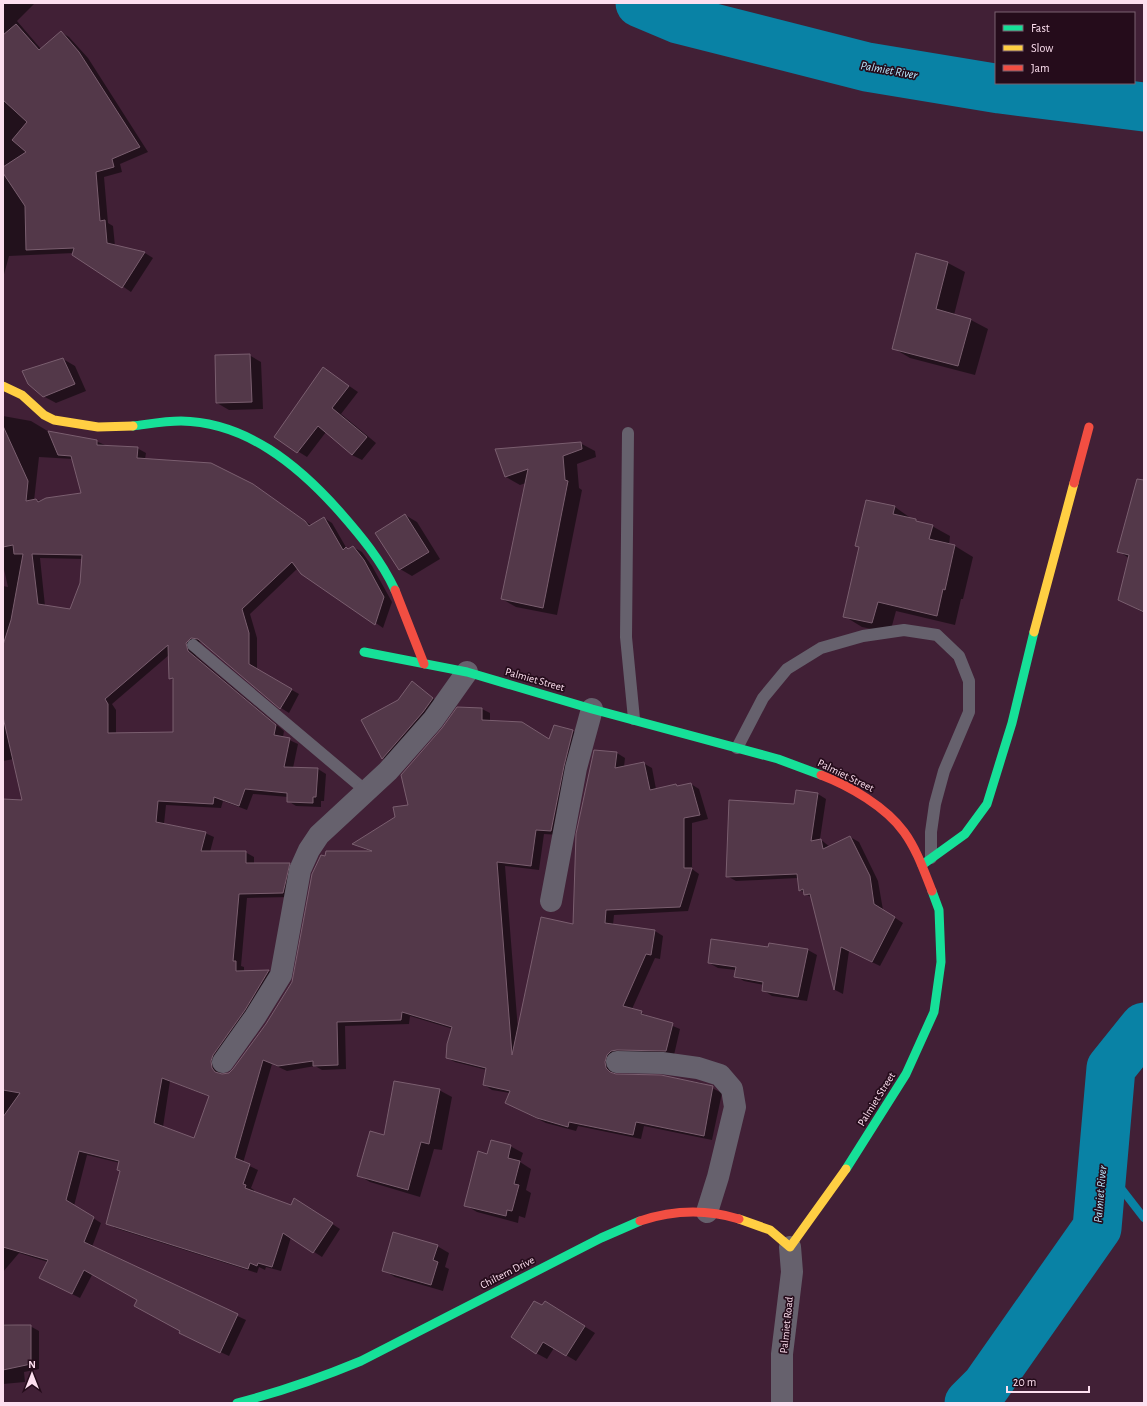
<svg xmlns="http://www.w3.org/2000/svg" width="1147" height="1406" viewBox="0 0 1147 1406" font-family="'Alegreya Sans',sans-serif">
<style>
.shadow{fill:#0007;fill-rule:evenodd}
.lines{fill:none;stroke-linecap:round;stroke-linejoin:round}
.stream{stroke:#0982a5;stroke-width:8}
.river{stroke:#0982a5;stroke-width:49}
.building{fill:#533849;stroke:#7a5e6f;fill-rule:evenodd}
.lane{stroke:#66616d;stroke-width:12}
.street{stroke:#66616d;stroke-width:22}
.fast{stroke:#16e098;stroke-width:9}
.slow{stroke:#ffcf43;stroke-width:9}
.jam{stroke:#f24e42;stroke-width:9}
.labels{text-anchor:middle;stroke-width:3.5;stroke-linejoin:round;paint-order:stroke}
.street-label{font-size:11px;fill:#fddfef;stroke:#250c1b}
.water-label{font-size:12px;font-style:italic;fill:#b7e7fb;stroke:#250c1b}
</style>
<rect width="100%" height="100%" fill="#412036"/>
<path class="shadow" d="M3,3H35L17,21L41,49L61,32L69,37L88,58L148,152L120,164L122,172L104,177L108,223L113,226L115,246L145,253L153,258L131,292L74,253L9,256L3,278Z
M917,254L948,263L965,272L954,315L971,320L988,329L975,375L910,358L893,348Z
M249,355L261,362L263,409L229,410L217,403Z
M63,359L75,366L86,391L56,403L43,396Z
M323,368L358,392L341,414L376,443L362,460L352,455L326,432L307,457L275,437Z
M3,416L31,421L51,433L96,441L105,445L137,448L146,453L145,459L253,485L311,525L324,518L332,523L347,549L349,550L353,547L362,552L372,566L392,602L383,628L298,568L250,614L257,638V670L299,694L289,713L281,708L204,643L199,642L194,648L196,656L284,731L283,737L298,744L293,768L318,769L326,774L324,801H321V807L296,806L288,801V797L253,794L247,810L223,801L221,808L166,805L164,824L205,833L214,837L210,852H245L254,857V864H289L297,869L291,897L247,898L241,966L244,967V971H269L277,975L219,1066L222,1076L229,1074L234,1070L266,1024L371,852L354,844L396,817L409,806L482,709L490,713V721L550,741L554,726L573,731L581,736L560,835L544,834L539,870L505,866L518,1030L573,926L617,753L625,758L624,767L643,763L652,768L656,789L691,784L699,789L708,819L692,823V869L699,874L688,911L614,915L613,925L655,931L663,936L660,959L655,958L632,1009L680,1029L674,1055L613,1066L616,1075L661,1076L702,1083L722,1093L712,1140L644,1126L641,1139L578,1126L576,1131L546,1123L514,1107L510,1093L492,1090L484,1085L487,1070L455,1062L447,1058L453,1029L410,1016L409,1024L345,1026L346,1069L322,1070L315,1066L287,1071L272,1064L243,1163L258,1170L251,1188L254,1190V1192L291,1206L302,1204L340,1229L322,1257L291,1237L281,1271L266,1267L265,1270L259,1267L257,1273L115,1228L107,1223L121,1172L118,1170L120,1163L87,1155L74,1206L101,1223L92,1247L246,1320L229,1356L188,1337L138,1300L93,1273L80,1298L48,1282V1262L19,1253L3,1272V800L24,801L14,759L3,761V586L8,587L3,565ZM39,457L73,459L82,494L34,501ZM40,558L83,559L81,583L70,610L45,606ZM169,655L170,678L174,681V733L116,734V710L112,704ZM170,1081L210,1097L194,1140L163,1127Z
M580,443L595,451L596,457L577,464L579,488L582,490L557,615L516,607L502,599L526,483L520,485L506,477Z
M895,507L912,519L932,526L950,536L949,545L955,546L973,557L963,599H961L955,625L896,611L890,633L862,627L844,616L860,547L856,546Z
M405,515L417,522L440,559L412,576L400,569Z
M1144,519V613L1119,599L1129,558L1118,551Z
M412,683L441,704L391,763L383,758L362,720L398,701Z
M818,794L826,799L820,839L830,847L850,837L859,842L878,881L883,910L903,923L880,966L849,951L843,994L835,990L812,898L800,890L798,878L736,881L727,876L795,805Z
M770,944L808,950L817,955L807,1001L772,996L763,990L764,985L744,981L735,976L736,970L718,968L709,963L769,948Z
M439,1090L452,1097L442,1150L434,1149L420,1197L370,1182L358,1175L385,1136Z
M510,1146L523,1153L520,1162L531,1169L526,1190L531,1193L525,1218L519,1216L518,1223L477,1212L465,1205L488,1155Z
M437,1246L449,1253L445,1267L449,1269L443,1291L395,1277L383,1270Z
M542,1307L555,1308L595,1333L576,1361L554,1348L547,1359L536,1353Z
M3,1324L30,1326L39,1331V1369L24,1372L25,1382L3,1384Z"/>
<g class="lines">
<path class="stream" d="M1103,1165L1144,1218"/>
<path class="river" d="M640,3L678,19L867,67L1000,89L1144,107
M969,1403L986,1386L1097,1228L1111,1068L1144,1027"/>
</g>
<path class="building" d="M16,24L39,50L61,31L79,52L140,147L112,159L114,167L96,172L100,221L105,220L107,243L145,252L122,288L72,255L74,248L26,250L25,206L3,173V167L26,152L12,140L27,122L3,100V35Z
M916,253L948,262L936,309L971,319L958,366L892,349Z
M250,354L252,402L216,403L215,355Z
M63,358L75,384L43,397L28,384L22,371Z
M323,367L349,386L332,408L367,437L352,455L318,426L297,453L274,437Z
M3,426L28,481L26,501L36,499L38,502L46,498L81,493L71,456L58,455L48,431L97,440V445L138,447L137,458L211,463L253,484L305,521L309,526L324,517L343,550L346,547L348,549L353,546L364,560L384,597L375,625L301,574L292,562L242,609L249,633V664L292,689L280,709L198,639L191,638L186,643L188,651L276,725L274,735L290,738L284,767L318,768L316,797H313V803L287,802V793L245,789L239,806L214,797L213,804L158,801L156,822L206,832L201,851H246V863H290L283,893L239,894L233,961H236V971L269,970L245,1010L213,1055L211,1061L212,1068L215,1072L222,1074L229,1073L233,1069L266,1024L292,982L312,874L321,855L325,856L326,851H372L352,844L395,817L393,807L408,805L401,775L442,728L457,707L482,708V720L522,722L549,739L554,725L573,730L564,766L551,831L536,830L531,866L497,862L512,1055L541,917L573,924L576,834L594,750L617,752L615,768L644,762L650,790L676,784L677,786L691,783L700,815L684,818V868H692L680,907L606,910L605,923L655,930L651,955L646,954L623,1006L642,1011L641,1014L673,1023L666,1051L617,1050L611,1051L607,1055L605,1062L606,1068L610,1072L616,1074L661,1075L713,1086L704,1136L636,1122L633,1135L569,1122L568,1127L537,1118L505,1103L510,1091L483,1085L486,1068L446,1058L447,1044L452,1027L402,1012L401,1020L337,1022L338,1065L313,1066V1061L278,1066L263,1060L235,1158L250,1164L243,1184L246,1185L245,1188L291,1205L294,1198L333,1223L313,1253L283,1233L272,1267L258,1263L257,1266L250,1263L248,1269L106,1224L120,1171L117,1170L119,1161L79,1151L66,1200L94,1217L84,1242L238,1314L220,1353L179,1333L180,1331L134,1306L137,1300L84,1270L72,1294L39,1278L48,1260L3,1247V1117L20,1093L3,1090V799L22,800L3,717V645L11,620L23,554H14L13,545L3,547ZM32,554L82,555L80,583L70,609L38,604ZM168,645L169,679L173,678V732L108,733V704L105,699ZM162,1078L209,1096L194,1138L154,1123Z
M581,442L582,449L563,456L565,480L568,481L543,608L501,599L528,469L505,477L495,449Z
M1137,479L1144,480V612L1118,600L1129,555L1117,552Z
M866,500L895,506L893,514L916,519V521L933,525L929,539L955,545L945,590L943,589L937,616L878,602L872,623L843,617L859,547L855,546Z
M405,514L429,552L399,570L375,533Z
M412,681L433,698L423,712L382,759L361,720L398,700Z
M796,790L818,793L811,841L821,839L823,849L850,836L870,876L874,904L895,917L872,962L841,947L834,990L810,894L804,895L803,889L799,891L797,874L726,877L729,800L794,804Z
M711,939L768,947L769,943L808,949L798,997L762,991L763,982L734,977L736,967L708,963Z
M394,1081L440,1089L429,1144L421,1142L408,1190L357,1176L370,1131L384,1135Z
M491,1140L511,1145L508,1158L520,1161L514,1184L519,1185L512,1211L507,1210L506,1216L464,1206L478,1151L487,1154Z
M393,1232L438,1245L433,1260L438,1262L431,1285L382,1271Z
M534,1301L542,1305L545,1301L585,1326L566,1356L543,1342L536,1354L511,1337Z
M3,1325H31V1364L3,1370Z"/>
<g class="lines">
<path class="lane" d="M628,433L626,637L634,719
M193,645L366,791
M737,748L763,698L787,669L821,648L863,636L904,630L937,635L959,656L969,681V712L944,771L935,804L931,832V858"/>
<path class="street" d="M551,901L576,768L592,709
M223,1062L255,1017L281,975L300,870L309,850L319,835L388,771L433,720L467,672
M617,1062L662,1063L698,1068L720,1075L732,1089L735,1107L718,1177L707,1212
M782,1403V1354L792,1272L790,1247"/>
<path class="fast" d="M133,426C149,424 165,421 181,421C246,422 298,465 339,511C361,536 381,560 395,590
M364,652L467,672L592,709L778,759L821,775
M922,865L965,834L987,804L1012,723L1034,632
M846,1169L906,1074L934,1012L941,962L939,910L932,891
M237,1403C280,1392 320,1378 361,1361L601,1238L640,1221"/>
<path class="slow" d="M3,386L22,395L44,415L54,420L98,427L133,426
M1034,632L1074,483
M739,1219L770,1230L790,1247L846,1169"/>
<path class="jam" d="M1074,483L1089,427
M395,590L424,664
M821,775C850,786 886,807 904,832C917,850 924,871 932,891
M640,1221C673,1210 706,1209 739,1219"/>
</g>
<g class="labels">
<g class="street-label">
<text transform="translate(535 679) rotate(16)" y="4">Palmiet Street</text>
<text transform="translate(846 775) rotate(26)" y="4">Palmiet Street</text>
<text transform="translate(876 1099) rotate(-58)" y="4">Palmiet Street</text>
<text transform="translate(507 1272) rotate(-27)" y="4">Chiltern Drive</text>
<text transform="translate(786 1325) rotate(-84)" y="4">Palmiet Road</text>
</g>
<g class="water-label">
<text transform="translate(889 70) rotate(10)" y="4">Palmiet River</text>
<text transform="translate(1100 1194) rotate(-85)" y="4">Palmiet River</text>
</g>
</g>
<rect width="1147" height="1406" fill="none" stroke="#fddfef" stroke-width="8"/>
<rect x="995" y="12" width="140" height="72" fill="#250c1b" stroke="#7b6070"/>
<rect x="1003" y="25" width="20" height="6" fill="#16e098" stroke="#7b6070"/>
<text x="1031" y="32" font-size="12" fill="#fddfef">Fast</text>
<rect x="1003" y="45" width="20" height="6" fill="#ffcf43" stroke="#7b6070"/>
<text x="1031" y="52" font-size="12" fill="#fddfef">Slow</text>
<rect x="1003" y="65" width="20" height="6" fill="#f24e42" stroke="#7b6070"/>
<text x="1031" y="72" font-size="12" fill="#fddfef">Jam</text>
<g transform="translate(32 1374)" stroke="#250c1b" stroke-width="3" paint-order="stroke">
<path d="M0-3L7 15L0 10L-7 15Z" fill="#fddfef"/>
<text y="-6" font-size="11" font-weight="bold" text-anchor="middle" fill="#fddfef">N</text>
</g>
<path d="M1007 1386v6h82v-6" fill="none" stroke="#fddfef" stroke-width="2"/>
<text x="1013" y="1386" font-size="12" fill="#fddfef" stroke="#250c1b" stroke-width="3" paint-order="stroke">20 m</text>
</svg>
